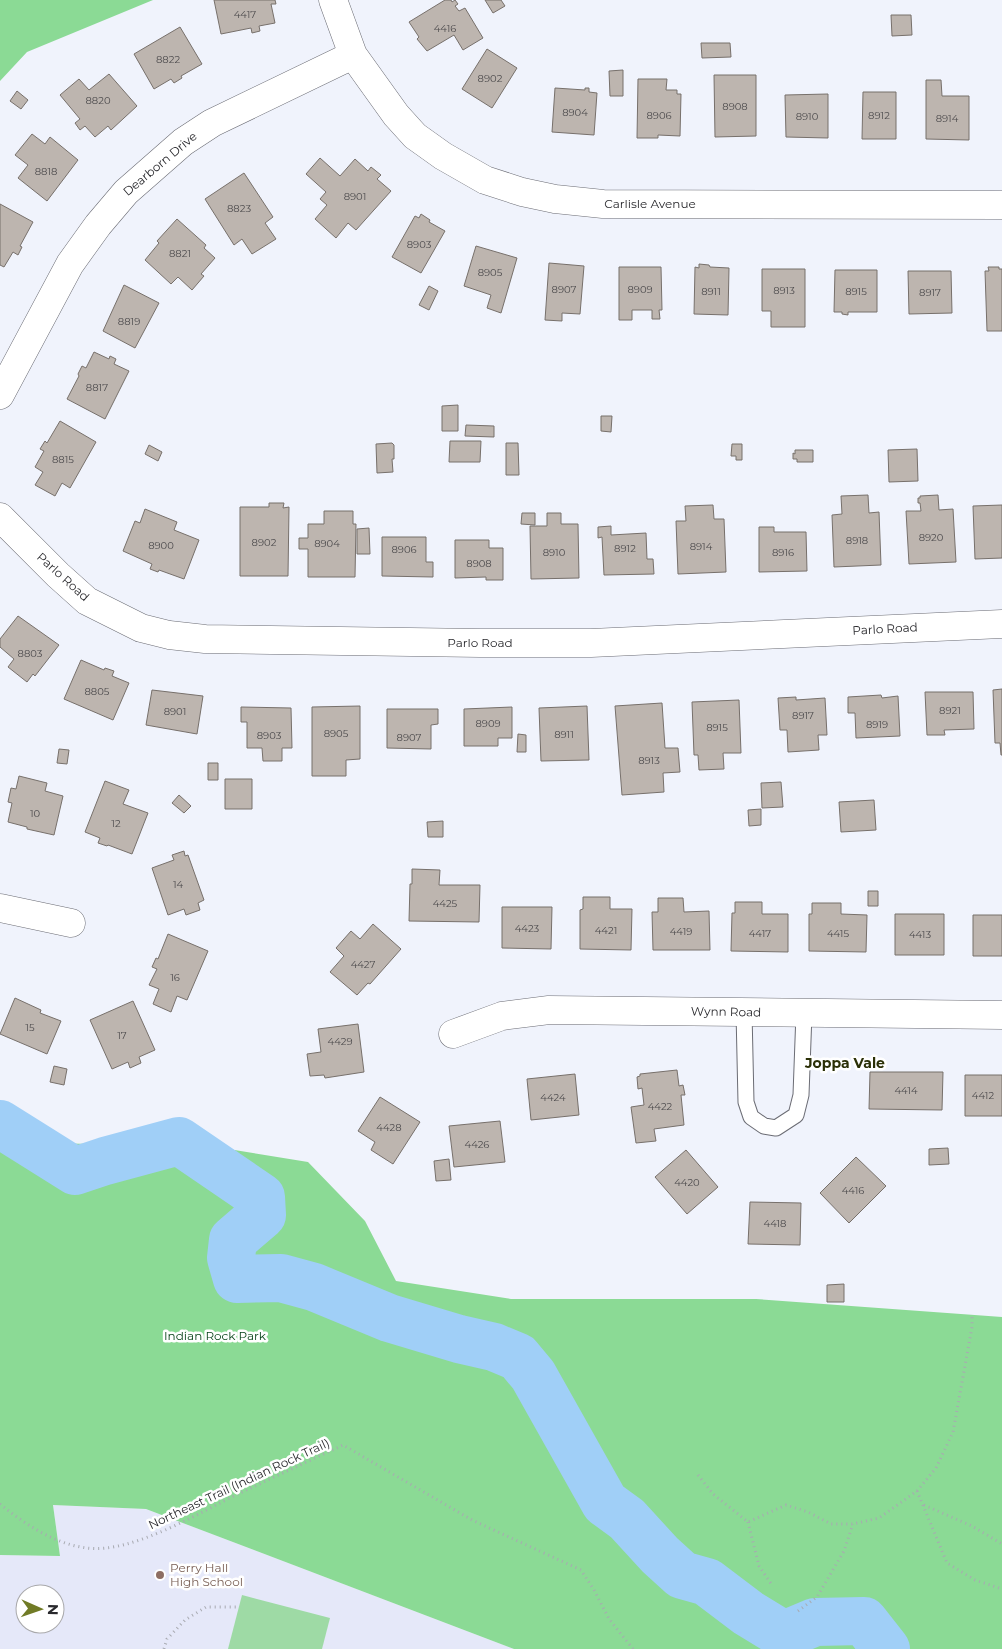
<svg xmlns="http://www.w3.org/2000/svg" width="1002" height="1649" viewBox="0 0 1002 1649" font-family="Montserrat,sans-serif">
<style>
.built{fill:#e5e8f9;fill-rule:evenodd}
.green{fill:#9edaa5}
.forest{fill:#8bda95}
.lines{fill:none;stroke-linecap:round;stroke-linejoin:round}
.river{stroke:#a0cff7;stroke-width:48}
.building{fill:#bdb5af;stroke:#77706b}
.lane-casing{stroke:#6b6c74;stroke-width:17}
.street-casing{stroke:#6b6c74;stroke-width:29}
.path{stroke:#a8aab1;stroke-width:3;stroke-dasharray:1 4;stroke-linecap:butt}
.lane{stroke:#fff;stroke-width:15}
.street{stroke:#fff;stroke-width:28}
.education-dot{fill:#8d6e63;stroke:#fff;stroke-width:2}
.labels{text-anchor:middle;stroke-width:5;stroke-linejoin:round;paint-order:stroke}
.number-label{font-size:10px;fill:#4e4c4e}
.street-label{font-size:12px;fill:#29292d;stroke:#fff}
.park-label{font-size:12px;fill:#023f14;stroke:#fff}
.education-label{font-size:12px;fill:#785e54;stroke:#fff;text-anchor:start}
.neighbourhood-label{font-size:14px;font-weight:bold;fill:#2b3007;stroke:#fff}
</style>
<rect width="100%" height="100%" fill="#f0f3fc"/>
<path class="built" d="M53,1505L146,1509L514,1649H0V1555L60,1556ZM25,1594H55V1624H25Z"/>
<path class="green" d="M242,1595L330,1618L322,1649H228Z"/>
<path class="forest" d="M0,0H153L27,52L0,81Z
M0,1123L49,1143L216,1147L308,1162L365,1221L396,1281L511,1299H756L1002,1317V1649H514L146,1509L53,1505L60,1556L0,1555Z"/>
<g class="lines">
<path class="river" d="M0,1124L75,1171L105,1161L179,1141L261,1197L262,1215L233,1240L231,1258L237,1279L281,1278L314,1287L389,1318L459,1339L494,1347L518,1357L533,1375L605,1503L627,1519L660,1555L682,1575L707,1582L748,1613L784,1635L815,1622L864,1621L886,1649"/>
</g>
<path class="building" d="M214,0H275L276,4H271L275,23L259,26L260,31L252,33L251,28L221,34Z
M445,0H451L452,2L455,0L458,4L455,6L459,11L465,8L483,38L463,50L454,35L427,51L417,39L419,37L409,22Z
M485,0H501L505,6L493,13Z
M891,15H911L912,35L892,36Z
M180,27L202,64L181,76L182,78L174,83L171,79L154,89L134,54Z
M701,43H730L731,57L702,58Z
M487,49L517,68L492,108L462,89Z
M623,70V96H610L609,71Z
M109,74L137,106L111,130L108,126L95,137L85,126L80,130L75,123L80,119L60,95L79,79L89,90Z
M714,75H756V136L715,137Z
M638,79H667L666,90H677V94H681L680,136L658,135V138H637Z
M926,80H941L942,96H969V140L926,139Z
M555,88L585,90V88H589V92L597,93L594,135L552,132Z
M17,91L28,100L21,109L10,101Z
M863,92H896V139H862Z
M828,94V138L786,137L785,95Z
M32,134L45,144L50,137L78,160L47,201L18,178L28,165L15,155Z
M320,158L340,176L355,159L368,171L371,167L381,175L377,179L391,191L356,230L348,223L336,238L315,219L327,205L320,199L326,192L306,174Z
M244,173L273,217L265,223L276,239L252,254L242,239L234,245L205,199Z
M0,204L33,222L20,246L22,247L18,255L13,252L4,267L0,265Z
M421,214L430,220L429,222L445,231L421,273L392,257L415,216L419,218Z
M177,219L206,245L204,248L215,258L201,274L204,276L192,290L178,277L171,284L145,260L159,243L157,241Z
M476,246L517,258L501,313L487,308L491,295L464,286Z
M549,263L584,266L580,314L562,313V321L545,320Z
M699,264L709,265L710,267L729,268L728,315L694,314L695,267L699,268Z
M619,267H661L662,310H659L660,319H652V310H632V320H619Z
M988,267H999V269H1002V331H987L985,271H989Z
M762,269H805V327H771V311H762Z
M835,270H877V312H848V315L842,314V312H834Z
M908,271H951L952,313L909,314Z
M124,285L159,303L135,348L103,331Z
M429,286L438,291L429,310L419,305Z
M94,352L109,359L110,356L116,359L114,364L129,371L105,419L67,399L79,376L78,374L82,366L86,368Z
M458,405V431H442V406Z
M601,416H612L611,432L601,431Z
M60,421L96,442L70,488L62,483L55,496L35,485L43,472L35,467L44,451L40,449L45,441L47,443Z
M466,425L494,426V437L465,436Z
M450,441H481L480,462H449Z
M392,443L394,445V459H392L393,472L377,473L376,444Z
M506,443H518L519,475H506Z
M732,444H742V460H736V456H731Z
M149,445L162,452L158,461L145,454Z
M917,449L918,481L889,482L888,450Z
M795,450H813V462H797V459H793V453L795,454Z
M868,495L869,513L879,512L881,565L834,567L832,515L842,514L841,496Z
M938,495L939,510L953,509L956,562L909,564L906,511H921L920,503H918V498H920V496Z
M269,503H284L283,508L289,507L288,576H240V507H269Z
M713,505L714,519H724L726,572L678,574L676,521H686L685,506Z
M1002,505V558L975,559L973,506Z
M145,509L177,522L174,530L199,540L184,579L159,570L158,572L150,569L152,564L123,551L135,521L140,523Z
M324,511H353V524H356L355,577H308V549H299V538H308V524H324Z
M522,513H535V525L521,524Z
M547,513H561V524H578L579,578L531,579L530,526H547Z
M611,526V535L646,533L647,559H653L654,574L604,575L602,537L598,538V527Z
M759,527H774V532H806L807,571L759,572Z
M369,528L370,554H357V529Z
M382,537H426V562H433V577L382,576Z
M455,540H489V548H503V580H486V577L455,578Z
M18,616L59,645L35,676L33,674L27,682L8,667L14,659L0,647V639Z
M81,660L104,670L105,668L114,671L112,676L129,683L113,720L64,699Z
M1002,689V755H1001L1000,743H995L993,690Z
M152,690L203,696L197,734L146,725Z
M925,692H973L974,729L944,730L945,735H927Z
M881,695L882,698L898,696L900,736L856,738L855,713H848V697Z
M796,697V700L825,698L827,735H818L819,750L788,752L787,730H780L778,698Z
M739,700L741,753H723L724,769L699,770L698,755H694L692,702Z
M662,703L665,748H678L680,772L663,773L664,792L622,795L615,706Z
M360,706V759L346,760V776H312V707Z
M587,706L589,760L541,761L539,708Z
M241,707L291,708L292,748H282V761H263L262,748H247V722H241Z
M512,707V738H498V746H464V709Z
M387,709H438V724L431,725V749L387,748Z
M518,734L526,735V752H517Z
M59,749L69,750L67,764L57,763Z
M208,763H218V780H208Z
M19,776L47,783L45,791L63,796L54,835L27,829V827L8,822L12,803L8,802L11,788L16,789Z
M225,779H252V809H225Z
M105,781L129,790L123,804L148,813L132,854L108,845L107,846L98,843L100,838L85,832Z
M781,782L783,807L762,808L761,783Z
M179,795L191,806L184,813L172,803Z
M874,800L876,830L841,832L839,802Z
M761,809V825L749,826L748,810Z
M443,821V837H428L427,822Z
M184,851L185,856L188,855L204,900L198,903L200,910L186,915L184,909L168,915L152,868L174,860L172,855Z
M412,869L440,870L439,885H480L479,922L409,921L410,884H412Z
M868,891H878V906H868Z
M583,897H610V909H632L631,950L580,949V910L583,909Z
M658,898H683L684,912L709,911L710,950H653L652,912H658Z
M735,902H762V914H788V952L731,951L732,913H735Z
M812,903H841V914L867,915L866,952L809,951V914H812Z
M502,907H552L551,949L502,948Z
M895,914H944V955H895Z
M973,915H1002V956H973Z
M373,924L401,949L370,984L368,983L357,995L330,972L344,956L336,948L351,931L360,939Z
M168,934L208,951L187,1000L177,996L171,1012L153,1004L159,989L149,985L157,969L152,967L156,958L158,959Z
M15,998L41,1010L40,1013L61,1021L47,1054L0,1034Z
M133,1001L155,1050L139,1057L141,1063L130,1068L128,1062L112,1069L90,1020Z
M358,1024L364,1072L325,1078L324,1075L310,1076L307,1054L321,1052L318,1029Z
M54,1066L67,1069L64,1085L50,1082Z
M677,1070L679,1086L683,1085L685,1095H681L684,1125L654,1129L656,1141L636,1143L631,1107L644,1105L642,1088L638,1089L637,1077L640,1076V1074Z
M870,1072H943L942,1110L869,1109Z
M575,1074L579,1115L531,1120L527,1079Z
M965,1075H1002V1116H965Z
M380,1097L420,1122L393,1164L371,1150L375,1142L358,1131Z
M500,1121L505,1162L454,1167L449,1126Z
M948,1148L949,1164L929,1165V1149Z
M686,1150L718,1187L687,1214L655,1177Z
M856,1157L886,1186L849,1223L820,1193Z
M449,1159L451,1180L436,1181L434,1161Z
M750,1202L801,1203L800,1245L748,1244Z
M844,1284V1302H827V1285Z"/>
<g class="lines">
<g class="lane-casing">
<path id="lane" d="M744,1012L746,1102L751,1117L764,1126L776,1128L796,1115L801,1095L804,1013"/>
</g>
<g class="street-casing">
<path id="street" d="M333,0L353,55L396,115L415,136L443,156L485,180L522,192L555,199L603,204L1002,205
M0,395L70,264L98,225L126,192L183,142L212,123L353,55
M0,517L58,575L87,601L141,628L169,635L205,639L480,643H591L1002,624
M0,908L71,923
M453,1034L502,1016L549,1010L1002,1015"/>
</g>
<path class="path" d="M698,1475L713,1494L748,1522L786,1505L808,1512L831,1524H853L879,1518L917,1491L947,1563L975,1580L1002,1589
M917,1491L936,1468L953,1432L972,1327V1315
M0,1504C25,1524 54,1544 87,1548C132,1554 200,1512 240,1493C274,1477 309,1461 343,1445L472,1520L581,1570L594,1590L609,1619L633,1649
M924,1505L972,1526L1002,1544
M748,1522L759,1566L772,1585
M798,1611L817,1597L844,1551L853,1524
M164,1649L167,1639L185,1620L206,1607H239"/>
<use href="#lane" class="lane"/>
<use href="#street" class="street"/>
</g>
<circle class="education-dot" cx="160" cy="1575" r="5"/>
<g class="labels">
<g class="number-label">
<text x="245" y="18">4417</text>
<text x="445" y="32">4416</text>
<text x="168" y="63">8822</text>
<text x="490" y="82">8902</text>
<text x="98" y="104">8820</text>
<text x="735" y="110">8908</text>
<text x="575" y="116">8904</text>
<text x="659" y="119">8906</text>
<text x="879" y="119">8912</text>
<text x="807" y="120">8910</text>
<text x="947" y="122">8914</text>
<text x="46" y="175">8818</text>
<text x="355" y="200">8901</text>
<text x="239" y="212">8823</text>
<text x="419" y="248">8903</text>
<text x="180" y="257">8821</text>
<text x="490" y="276">8905</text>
<text x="564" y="293">8907</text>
<text x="640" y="293">8909</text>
<text x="784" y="294">8913</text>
<text x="711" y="295">8911</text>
<text x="856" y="295">8915</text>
<text x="930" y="296">8917</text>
<text x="129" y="325">8819</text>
<text x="97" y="391">8817</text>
<text x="63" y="463">8815</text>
<text x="931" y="541">8920</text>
<text x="857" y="544">8918</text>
<text x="264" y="546">8902</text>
<text x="327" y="547">8904</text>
<text x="161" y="549">8900</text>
<text x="701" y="550">8914</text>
<text x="625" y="552">8912</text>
<text x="404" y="553">8906</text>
<text x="554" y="556">8910</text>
<text x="783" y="556">8916</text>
<text x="479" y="567">8908</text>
<text x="30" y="657">8803</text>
<text x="97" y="695">8805</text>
<text x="950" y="714">8921</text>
<text x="175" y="715">8901</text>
<text x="803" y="719">8917</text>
<text x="488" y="727">8909</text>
<text x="877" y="728">8919</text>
<text x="717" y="731">8915</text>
<text x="336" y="737">8905</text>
<text x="564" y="738">8911</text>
<text x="269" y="739">8903</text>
<text x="409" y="741">8907</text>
<text x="649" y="764">8913</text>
<text x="35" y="817">10</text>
<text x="116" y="827">12</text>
<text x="178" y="888">14</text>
<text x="445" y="907">4425</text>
<text x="527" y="932">4423</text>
<text x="606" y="934">4421</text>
<text x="681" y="935">4419</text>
<text x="760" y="937">4417</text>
<text x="838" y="937">4415</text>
<text x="920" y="938">4413</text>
<text x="363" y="968">4427</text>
<text x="175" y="981">16</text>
<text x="30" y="1031">15</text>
<text x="122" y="1039">17</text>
<text x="340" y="1045">4429</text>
<text x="906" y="1094">4414</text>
<text x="983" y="1099">4412</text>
<text x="553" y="1101">4424</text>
<text x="660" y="1110">4422</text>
<text x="389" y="1131">4428</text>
<text x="477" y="1148">4426</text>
<text x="687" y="1186">4420</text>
<text x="853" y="1194">4416</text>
<text x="775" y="1227">4418</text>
</g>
<g class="street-label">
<text transform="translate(160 164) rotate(-40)" y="4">Dearborn Drive</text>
<text x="650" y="208">Carlisle Avenue</text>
<text transform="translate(63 577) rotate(42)" y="4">Parlo Road</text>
<text transform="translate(885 629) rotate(-3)" y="4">Parlo Road</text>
<text x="480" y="647">Parlo Road</text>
<text transform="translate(726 1012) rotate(1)" y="4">Wynn Road</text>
<text transform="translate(239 1484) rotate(-25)" y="4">Northeast Trail (Indian Rock Trail)</text>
</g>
<g class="park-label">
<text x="215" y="1340">Indian Rock Park</text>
</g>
<g class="education-label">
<text x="170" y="1572">Perry Hall<tspan x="170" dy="14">High School</tspan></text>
</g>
<g class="neighbourhood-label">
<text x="845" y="1068">Joppa Vale</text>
</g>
</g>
<g transform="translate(40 1609) rotate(92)"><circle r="24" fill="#ffffff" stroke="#a9a9ab"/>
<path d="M0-4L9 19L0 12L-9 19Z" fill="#717b26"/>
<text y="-8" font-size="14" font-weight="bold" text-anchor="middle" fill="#29292d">N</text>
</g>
</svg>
